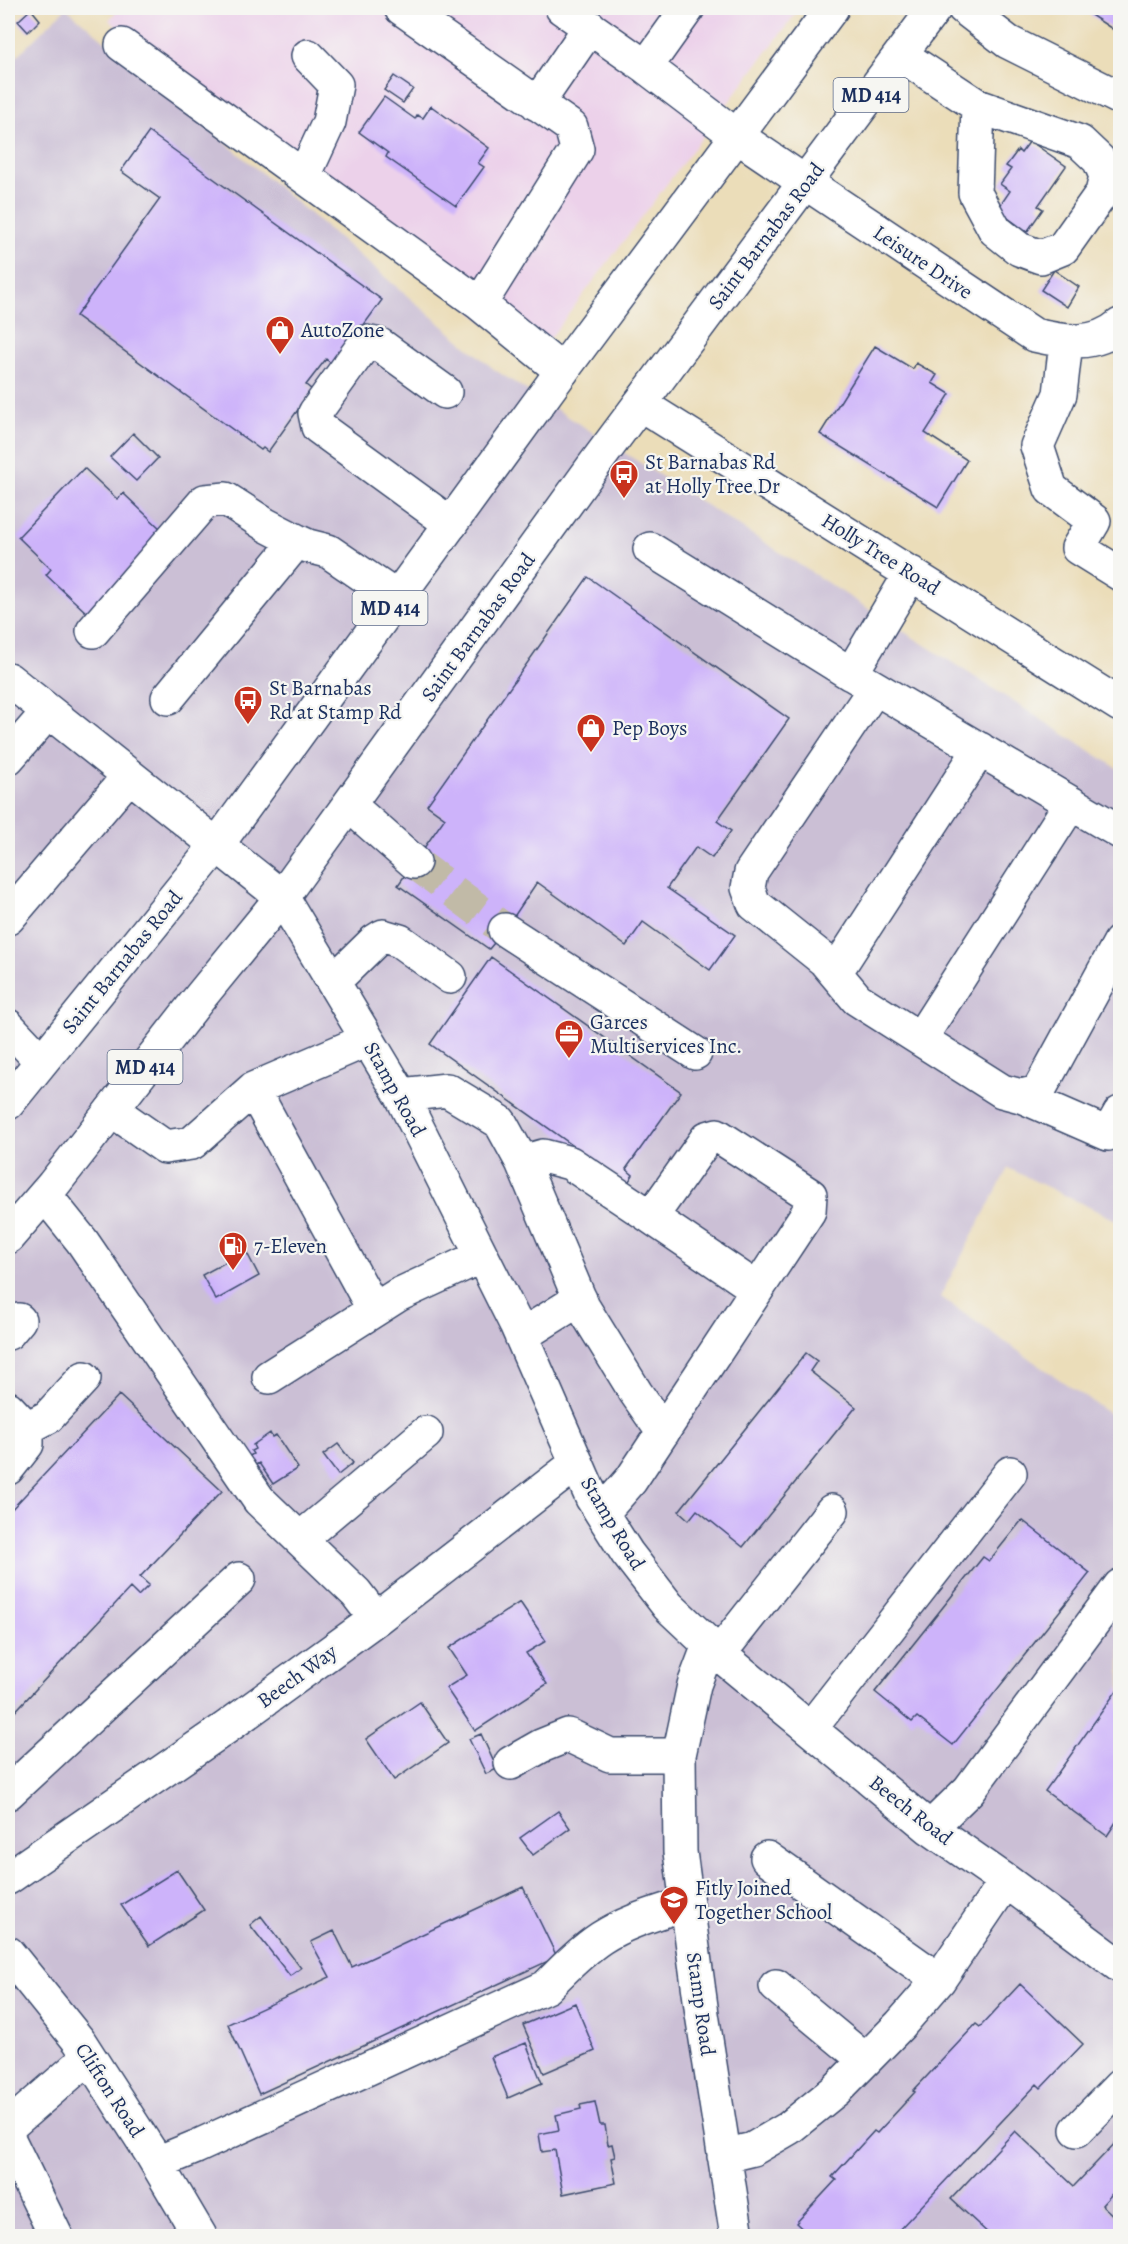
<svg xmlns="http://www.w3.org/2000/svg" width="1128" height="2244" viewBox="0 0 1128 2244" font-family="Alegreya,serif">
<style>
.built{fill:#ecd1ea}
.industrial{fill:#cbbfd5}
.building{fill:#cdb3fa}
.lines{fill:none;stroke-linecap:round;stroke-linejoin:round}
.minor-tunnel{stroke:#c1baa7;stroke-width:33;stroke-dasharray:33 16;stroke-linecap:butt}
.minor-casing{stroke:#3a496c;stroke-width:36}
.major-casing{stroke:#3a496c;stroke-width:36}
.minor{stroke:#fff;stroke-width:33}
.major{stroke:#fff;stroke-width:33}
.labels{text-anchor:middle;stroke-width:4.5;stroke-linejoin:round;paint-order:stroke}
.shield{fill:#f6f6f2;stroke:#5d6b8a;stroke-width:1.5}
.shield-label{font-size:20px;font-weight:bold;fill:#1b2f5e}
.street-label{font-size:21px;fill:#1b2f5e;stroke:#f6f6f2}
.poi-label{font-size:21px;fill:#1b2f5e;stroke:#f6f6f2;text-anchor:start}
</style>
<rect width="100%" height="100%" fill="#f6f6f2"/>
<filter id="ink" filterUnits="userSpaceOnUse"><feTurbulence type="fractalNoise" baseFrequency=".0167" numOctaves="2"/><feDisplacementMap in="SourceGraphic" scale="12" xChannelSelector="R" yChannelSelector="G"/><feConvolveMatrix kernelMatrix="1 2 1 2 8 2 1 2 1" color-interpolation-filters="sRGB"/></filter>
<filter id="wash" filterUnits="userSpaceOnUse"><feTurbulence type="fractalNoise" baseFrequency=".008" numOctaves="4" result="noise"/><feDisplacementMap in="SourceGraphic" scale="24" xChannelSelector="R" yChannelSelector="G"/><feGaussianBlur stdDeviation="1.35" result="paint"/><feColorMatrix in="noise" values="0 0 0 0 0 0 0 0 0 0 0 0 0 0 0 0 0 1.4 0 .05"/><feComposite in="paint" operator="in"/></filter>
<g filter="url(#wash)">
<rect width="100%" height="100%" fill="#ebddb9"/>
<path class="built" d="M120,8H800L533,361L109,20Z"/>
<path class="industrial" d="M66,8L495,370L1120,770V1222L1008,1168L940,1297L1120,1421V2236H8V65Z"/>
<g id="blocks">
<path class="building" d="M1080,8H1120V34Z
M31,9L40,20L28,32L18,21Z
M394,76L413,89L403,103L384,90Z
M384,97L415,119L417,115L423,118L431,106L489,148L478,163L484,167L456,206L386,157L388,153L359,132Z
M149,132L382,300L334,366L326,359L306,385L312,390L268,452L263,448L261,450L76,316L160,199L121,171Z
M1030,141L1066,166L1038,206L1043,209L1027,232L997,210L1010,191L1000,184L1011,169L1006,166L1018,150L1021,153Z
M1054,270L1079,287L1067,307L1041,290Z
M875,346L913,369L916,363L937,375L932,383L950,394L925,433L967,460L938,507L820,434Z
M133,433L158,458L136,481L110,457Z
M84,468L117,499L123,493L164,532L87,613L46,575L51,569L18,537Z
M588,577L789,719L717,821L731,831L712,858L696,847L667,888L735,935L710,970L643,922L626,946L537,882L505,930L489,949L398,885L445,818L427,805Z
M491,957L681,1092L626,1169L633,1175L627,1184L430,1044Z
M246,1251L259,1276L216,1300L202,1275Z
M806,1353L817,1361L810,1371L856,1407L743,1547L697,1510L689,1520L679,1511Z
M119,1395L222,1491L140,1577L149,1585L138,1596L130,1588L8,1719V1513Z
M270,1433L272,1437L276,1435L298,1468L273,1484L259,1463L254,1466L248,1457L253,1454L251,1451L255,1449L253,1445Z
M338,1444L353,1463L338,1475L323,1455Z
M1022,1520L1090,1573L953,1745L917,1717L912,1722L875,1692L983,1557L989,1561Z
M520,1602L546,1641L526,1653L547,1684L475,1731L446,1688L467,1675L449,1648Z
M1120,1686V1816L1107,1836L1045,1791Z
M420,1702L448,1743L394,1780L366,1739Z
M481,1734L497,1769L486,1774L469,1739Z
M558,1811L570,1828L533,1855L520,1838Z
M177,1870L204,1910L149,1946L121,1905Z
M523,1887L557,1957L259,2094L228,2024L330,1977L311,1942L334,1931L352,1967Z
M261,1916L301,1968L290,1976L250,1925Z
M1020,1984L1083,2044L1041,2088L1037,2084L895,2234L898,2236H810L796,2223L836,2180L832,2177L874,2131L877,2133L915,2092L913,2091L976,2024L980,2027Z
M575,2003L595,2051L544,2073L523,2025Z
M526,2043L542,2083L508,2098L491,2057Z
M595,2102L600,2125H605L608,2145L612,2144L615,2157L611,2158L616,2183L563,2194L555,2150L542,2152L539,2134L559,2130L556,2115L581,2109L580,2105Z
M1015,2131L1074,2186L1120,2138V2185L1102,2205L1120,2222V2236H991L951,2199Z"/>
</g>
</g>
<g filter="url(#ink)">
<use href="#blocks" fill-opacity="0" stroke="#3a496c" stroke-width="1.5"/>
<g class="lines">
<path class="minor-tunnel" d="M414,862L505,930"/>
<g class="minor-casing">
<path id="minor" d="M562,8L646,67
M688,8L646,67L737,136L806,183L1034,335C1064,342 1095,347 1120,325
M964,8L1008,42L1120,98
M122,45L480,304L577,149L571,127L401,8
M901,55L978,106L975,193L995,230L1019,249L1041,257L1063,248L1102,193L1106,176L1099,160L1080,142L978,106
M537,104L590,27
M304,176L329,122L336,85L308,56
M480,304L562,371
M1066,342L1060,394L1037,446L1051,489L1094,521L1078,548L1120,574
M445,392L380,345L366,342L315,413L318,427L451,524
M640,404L1120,705
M650,549L851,674L911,573
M93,631L205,501L226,499L266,525L297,541L308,546L328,551L397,598
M855,676L1120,832
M8,679L282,897L401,1095L516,1324L592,1498L627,1553L668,1606L719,1654L930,1828L1006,1881L1120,1966
M875,688L751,872L748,888L754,904L824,960L857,999L1002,1091L1021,1096L1038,1092L1120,942
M168,698L297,541
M8,758L48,712
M349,805L414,862
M8,918L129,776
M505,930L695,1053
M835,973L980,749
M333,982L375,941L383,936L400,941L450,977
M8,1026L41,1061
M920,1039L1071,803
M253,1089L367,1040
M401,1095L447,1090L500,1122L522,1162L583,1307L636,1393L663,1432
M1021,1096L1108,1134L1120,1113
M112,1110L165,1147L192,1143L253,1089L374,1310
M522,1162L543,1156L570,1163L651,1217L707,1138L717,1135L810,1195L809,1211L631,1480L602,1513
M45,1195L82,1241L259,1500L356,1593L376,1619
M651,1217L757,1289
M8,1333L19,1320
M521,1336L580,1299
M269,1377L398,1295L482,1256
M8,1408L27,1428V1444L8,1468
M27,1428L48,1417L84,1378
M300,1539L426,1433
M709,1645L694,1685L679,1755L680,1852L702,2014L737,2236
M719,1654L832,1511
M810,1729L1010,1473
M511,1763L541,1746L568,1735L610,1755H679
M8,1793L239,1579
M930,1828L969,1790L1120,1586
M767,1858L939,1980
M8,1878L227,1727L376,1619L577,1463
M8,1953L79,2041L151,2153L200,2236
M776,1986L865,2060
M8,2127L89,2057
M1077,2130L1120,2086
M8,2138L56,2236
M724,2156L753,2149L789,2128L836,2090L900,2025L939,1980L1006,1881
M157,2163L196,2147L546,1987C563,1970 580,1952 601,1938C627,1921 658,1913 687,1903"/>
</g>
<g class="major-casing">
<path id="major" d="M8,1103L217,845L562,371L832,8
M8,1237L53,1185L201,996L282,897L592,468L935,8"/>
</g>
<use href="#minor" class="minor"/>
<use href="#major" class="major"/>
</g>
</g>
<defs>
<g id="shop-pin" transform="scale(1.5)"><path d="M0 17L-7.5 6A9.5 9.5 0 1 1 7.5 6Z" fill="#c8321e" stroke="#f6f6f2"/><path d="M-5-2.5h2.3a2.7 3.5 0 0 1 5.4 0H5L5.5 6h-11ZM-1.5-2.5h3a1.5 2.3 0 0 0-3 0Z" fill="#fff"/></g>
<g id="bus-pin" transform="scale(1.5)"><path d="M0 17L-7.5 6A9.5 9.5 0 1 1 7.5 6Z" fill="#c8321e" stroke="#f6f6f2"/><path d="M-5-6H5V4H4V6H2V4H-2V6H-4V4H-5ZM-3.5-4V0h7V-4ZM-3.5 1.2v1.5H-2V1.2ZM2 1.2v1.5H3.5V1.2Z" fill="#fff"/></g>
<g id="office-pin" transform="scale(1.5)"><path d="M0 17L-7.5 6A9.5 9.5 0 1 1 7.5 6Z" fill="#c8321e" stroke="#f6f6f2"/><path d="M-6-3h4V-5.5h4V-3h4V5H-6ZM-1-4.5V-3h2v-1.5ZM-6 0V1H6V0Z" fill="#fff"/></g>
<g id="fuel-pin" transform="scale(1.5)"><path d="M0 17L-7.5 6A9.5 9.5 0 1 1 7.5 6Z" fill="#c8321e" stroke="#f6f6f2"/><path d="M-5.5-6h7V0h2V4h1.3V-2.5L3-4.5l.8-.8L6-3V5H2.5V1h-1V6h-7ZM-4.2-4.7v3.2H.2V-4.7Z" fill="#fff"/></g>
<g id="school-pin" transform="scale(1.5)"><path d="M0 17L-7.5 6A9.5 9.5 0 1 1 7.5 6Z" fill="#c8321e" stroke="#f6f6f2"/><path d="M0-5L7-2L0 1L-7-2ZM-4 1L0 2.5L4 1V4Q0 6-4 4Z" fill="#fff"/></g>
</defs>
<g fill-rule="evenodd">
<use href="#shop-pin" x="280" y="330"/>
<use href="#bus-pin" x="624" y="474"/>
<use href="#bus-pin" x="248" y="700"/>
<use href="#shop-pin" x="591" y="728"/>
<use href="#office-pin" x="569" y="1034"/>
<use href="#fuel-pin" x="233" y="1246"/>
<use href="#school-pin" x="674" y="1900"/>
</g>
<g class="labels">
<g class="shield">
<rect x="833.5" y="78" width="75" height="34" rx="4.5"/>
<rect x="352.5" y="591" width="75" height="34" rx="4.5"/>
<rect x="107.5" y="1050" width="75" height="34" rx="4.5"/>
</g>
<g class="shield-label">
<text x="871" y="102">MD 414</text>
<text x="390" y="615">MD 414</text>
<text x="145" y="1074">MD 414</text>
</g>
<g class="street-label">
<text transform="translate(766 236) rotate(-53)" y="7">Saint Barnabas Road</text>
<text transform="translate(923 262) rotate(34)" y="7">Leisure Drive</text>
<text transform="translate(881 554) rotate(32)" y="7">Holly Tree Road</text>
<text transform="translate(478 627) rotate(-54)" y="7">Saint Barnabas Road</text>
<text transform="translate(122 962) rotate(-51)" y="7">Saint Barnabas Road</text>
<text transform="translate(395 1089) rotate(61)" y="7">Stamp Road</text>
<text transform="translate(613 1523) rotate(59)" y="7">Stamp Road</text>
<text transform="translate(297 1676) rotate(-36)" y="7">Beech Way</text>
<text transform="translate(911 1810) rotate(38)" y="7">Beech Road</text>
<text transform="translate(701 2004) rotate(82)" y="7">Stamp Road</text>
<text transform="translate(110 2090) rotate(57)" y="7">Clifton Road</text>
</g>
<g class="poi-label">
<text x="301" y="337">AutoZone</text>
<text x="645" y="469">St Barnabas Rd<tspan x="645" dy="24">at Holly Tree Dr</tspan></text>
<text x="269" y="695">St Barnabas<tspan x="269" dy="24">Rd at Stamp Rd</tspan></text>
<text x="612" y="735">Pep Boys</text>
<text x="590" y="1029">Garces<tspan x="590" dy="24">Multiservices Inc.</tspan></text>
<text x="254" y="1253">7-Eleven</text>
<text x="695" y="1895">Fitly Joined<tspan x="695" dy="24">Together School</tspan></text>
</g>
</g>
<rect width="1128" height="2244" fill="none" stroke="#f6f6f2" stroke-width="30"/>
</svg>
